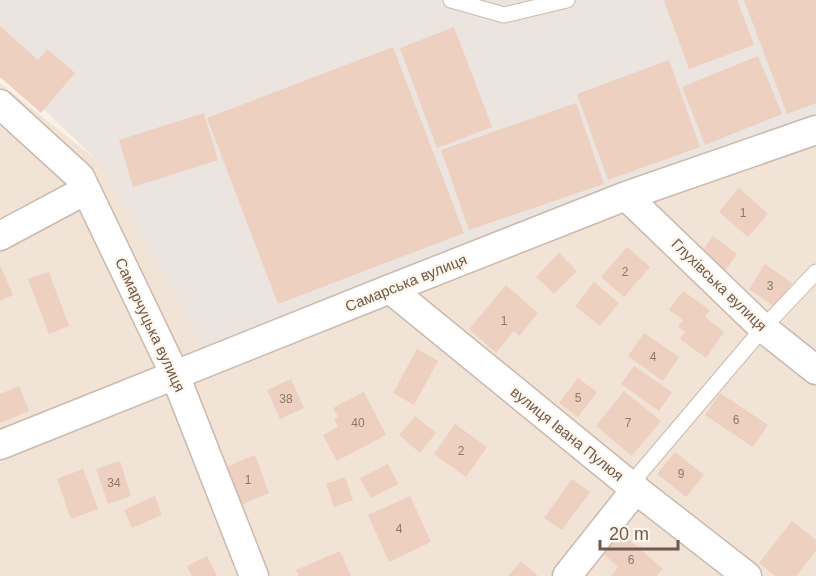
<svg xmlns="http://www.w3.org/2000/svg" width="816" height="576" viewBox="0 0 816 576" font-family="Arial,sans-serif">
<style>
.residential{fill:#f1e3d5}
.industrial{fill:#ebe4df}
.building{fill:#edd0c0}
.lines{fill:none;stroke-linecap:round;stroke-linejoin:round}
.lane-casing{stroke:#cbb9ad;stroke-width:17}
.street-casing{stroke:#cbb9ad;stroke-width:31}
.lane{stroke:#fff;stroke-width:15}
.street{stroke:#fff;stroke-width:28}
.labels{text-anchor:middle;stroke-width:4.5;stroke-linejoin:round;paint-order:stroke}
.number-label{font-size:12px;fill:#90776a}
.street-label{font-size:15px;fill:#71594d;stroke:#fdf6ec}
</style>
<rect width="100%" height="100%" fill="#faf2e6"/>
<path class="residential" d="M0,83L103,165L205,349L816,120V576H0Z"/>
<path class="industrial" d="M0,0H816V120L204,349L103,166L0,67Z"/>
<path class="building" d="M666,0H737L754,45L689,69L664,1Z
M744,0H816V103L787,114Z
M0,26L38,60L47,49L75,73L41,113L0,77Z
M454,27L492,127L437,148L400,48Z
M393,47L464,233L278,304L207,118Z
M758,56L782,114L705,145L682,87Z
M669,60L700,147L608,180L577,94Z
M576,103L604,184L469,230L441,150Z
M204,113L218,160L133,187L119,140Z
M739,188L768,214L748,237L719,212Z
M713,236L737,254L723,273L699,256Z
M627,247L650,267L624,297L601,277Z
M559,253L577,271L554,294L536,277Z
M765,264L792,283L775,307L749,289Z
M0,265L13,295L0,301Z
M49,272L69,326L49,334L28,279Z
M594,282L619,303L600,326L575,306Z
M506,285L538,313L519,336L514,331L496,353L469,329Z
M683,291L710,310L705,317L724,332L706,358L680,339L685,332L678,327L683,320L669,310Z
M644,333L679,357L663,381L628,356Z
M417,349L438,361L414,405L393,393Z
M634,366L672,392L659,411L621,384Z
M578,378L597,392L578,417L559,403Z
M291,379L304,408L280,419L267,390Z
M19,386L29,411L0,423V394Z
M624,391L661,421L632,456L596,426Z
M364,392L386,435L337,461L323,435L338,427L334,419L338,417L333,408Z
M720,393L768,425L753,447L705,415Z
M415,416L436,433L420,453L399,435Z
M455,424L487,447L466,477L434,454Z
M675,452L704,475L686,497L657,474Z
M255,455L269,493L241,505L226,467Z
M120,461L131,496L108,504L96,469Z
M388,464L398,484L371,498L360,478Z
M83,469L98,509L71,519L57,479Z
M345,477L353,500L334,507L326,484Z
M572,479L590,492L562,530L544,518Z
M155,496L162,515L132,528L124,510Z
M410,496L431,542L389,562L368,515Z
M792,521L816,540V551L796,576H775L759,563Z
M619,531L663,569L656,576H611L618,567L601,552Z
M340,551L351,576H299L296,570Z
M207,556L217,576H192L187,566Z
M521,561L538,576H508Z"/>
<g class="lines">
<g class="lane-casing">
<path id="lane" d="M451,0L504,15L567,0
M630,485L763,328L816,272"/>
</g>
<g class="street-casing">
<path id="street" d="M0,104L80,177L175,375L254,576
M626,196L763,328L816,370
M0,236L86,190
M390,289L630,485L747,576
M0,445L390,289L626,196L816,130
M567,576L636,489"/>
</g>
<use href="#lane" class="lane"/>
<use href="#street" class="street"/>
</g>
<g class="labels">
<g class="number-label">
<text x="743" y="217">1</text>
<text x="625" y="276">2</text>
<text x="770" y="290">3</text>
<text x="504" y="325">1</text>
<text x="653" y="361">4</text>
<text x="578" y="402">5</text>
<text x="286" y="403">38</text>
<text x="736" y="424">6</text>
<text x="358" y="427">40</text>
<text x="628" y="427">7</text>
<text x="461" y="455">2</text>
<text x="681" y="478">9</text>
<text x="248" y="484">1</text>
<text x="114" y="487">34</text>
<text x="399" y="533">4</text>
<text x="631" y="564">6</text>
</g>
<g class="street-label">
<text transform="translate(406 283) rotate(-22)" y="5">Самарська вулиця</text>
<text transform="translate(719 285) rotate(44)" y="5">Глухівська вулиця</text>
<text transform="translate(150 325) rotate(65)" y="5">Самарчуцька вулиця</text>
<text transform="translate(567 434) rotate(39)" y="5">вулиця Івана Пулюя</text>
</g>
</g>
<path d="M600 540v9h78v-9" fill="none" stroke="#71594d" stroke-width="3"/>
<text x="609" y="540" font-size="18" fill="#71594d" stroke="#fdf6ec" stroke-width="4.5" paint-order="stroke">20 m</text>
</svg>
